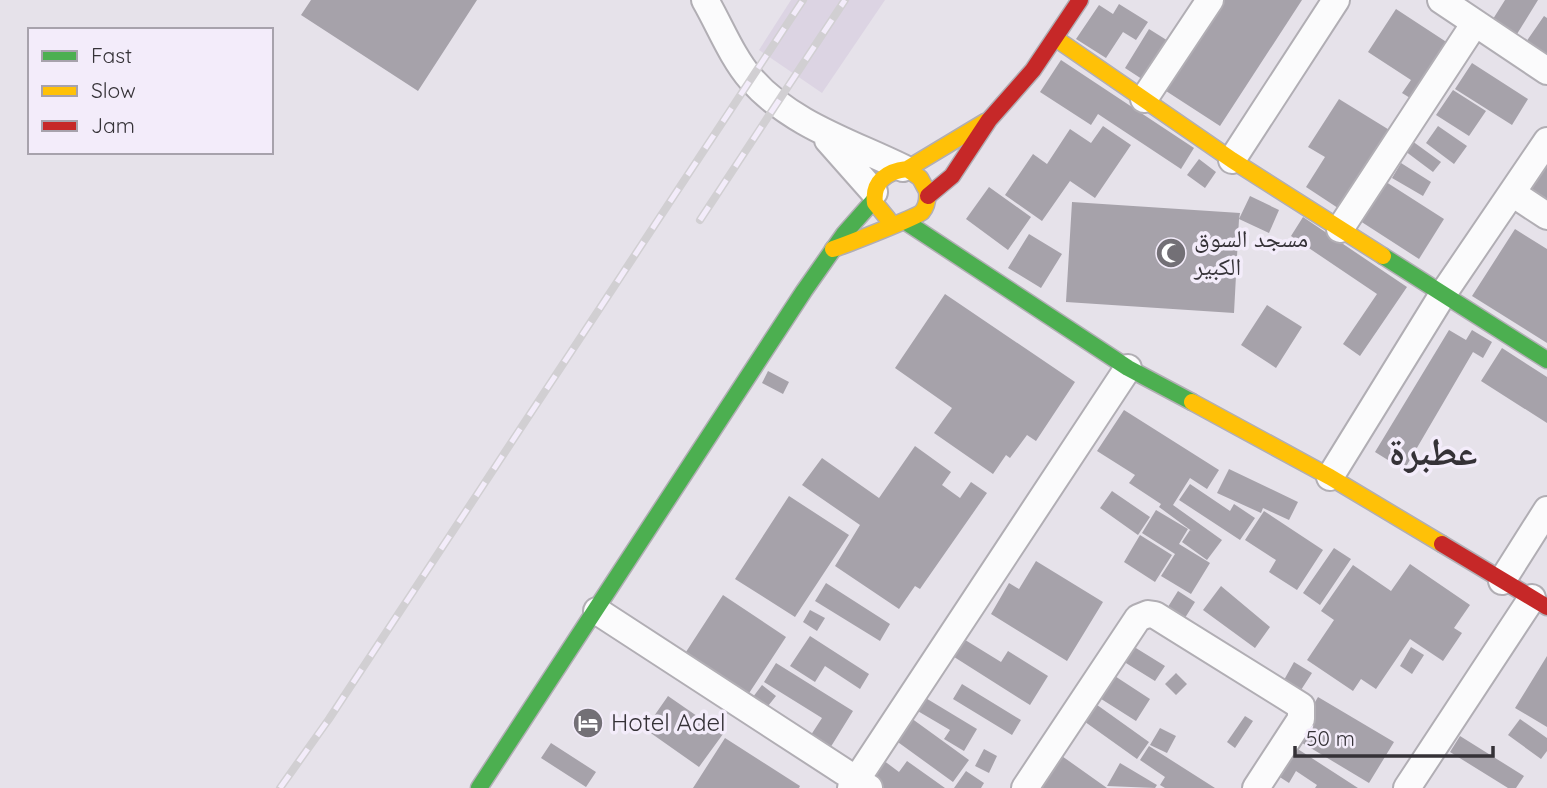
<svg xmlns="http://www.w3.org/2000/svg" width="1547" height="788" viewBox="0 0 1547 788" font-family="Quicksand,'Noto Naskh Arabic',sans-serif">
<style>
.built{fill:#dcd4e3}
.building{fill:#a6a2aa}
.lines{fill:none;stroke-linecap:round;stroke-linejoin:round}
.street-casing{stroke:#b1aeb4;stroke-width:30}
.fast-casing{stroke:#b1aeb4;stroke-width:19}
.slow-casing{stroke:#b1aeb4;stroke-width:19}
.jam-casing{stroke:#b1aeb4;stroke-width:19}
.street{stroke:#fbfbfc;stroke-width:26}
.fast{stroke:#4caf50;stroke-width:16}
.slow{stroke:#ffc107;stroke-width:16}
.jam{stroke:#c62828;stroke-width:16}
.rail-casing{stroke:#d1cfd2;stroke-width:8}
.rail{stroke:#f3ecfa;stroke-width:5;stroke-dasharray:16;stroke-linecap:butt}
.labels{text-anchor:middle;stroke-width:7;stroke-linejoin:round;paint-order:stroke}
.poi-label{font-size:24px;fill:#353237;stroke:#f3ecfa;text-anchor:start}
.town-label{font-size:38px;font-weight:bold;fill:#353237;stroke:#f3ecfa}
</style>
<rect width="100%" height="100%" fill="#e6e2ea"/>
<path class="built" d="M791,0H885L822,93L759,50Z"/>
<path class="building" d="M311,0H477L418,91L301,15Z
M1225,0H1302L1220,126L1166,91Z
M1505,0H1538L1517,34L1493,19Z
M1119,4L1148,22L1136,40L1123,32L1106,58L1076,39L1099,5L1113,14Z
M1396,9L1451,45L1415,101L1402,93L1411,80L1368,52Z
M1544,16L1547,18V58L1526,42Z
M1149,29L1173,44L1148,83L1125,68Z
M1061,60L1194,148L1181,169L1098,114L1091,125L1040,92Z
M1472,63L1528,99L1512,125L1455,89Z
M1453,90L1486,111L1469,136L1436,115Z
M1339,99L1391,131L1341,210L1306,187L1325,157L1308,147Z
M1103,126L1131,145L1095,198L1070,181L1042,221L1005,195L1033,154L1047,164L1070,129L1091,143Z
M1438,126L1467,146L1454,164L1426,143Z
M1408,138L1441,162L1433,172L1401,148Z
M1199,159L1216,172L1205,188L1187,175Z
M1547,161V203L1528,190Z
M1401,163L1431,182L1423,196L1392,178Z
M1383,180L1444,219L1419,259L1357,219Z
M989,187L1031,217L1008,250L966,219Z
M1250,196L1279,210L1269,233L1239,219L1234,313L1066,302L1072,202L1240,213L1239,219Z
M1303,217L1407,287L1360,356L1343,344L1377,294L1291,236Z
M1515,229L1547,249V343L1472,296Z
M1029,234L1062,254L1041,288L1008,268Z
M945,294L1075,382L1036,441L1027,435L1010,458L1006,455L993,474L934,433L952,408L895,368Z
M1267,305L1302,327L1276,368L1241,345Z
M1449,330L1466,340L1472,330L1492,342L1483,358L1473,352L1404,470L1375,452Z
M1502,348L1547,377V423L1481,381Z
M768,371L789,382L783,394L762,383Z
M1124,410L1219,470L1207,489L1190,478L1173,505L1222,540L1207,560L1182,542L1190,530L1193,532L1159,507L1161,504L1129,483L1135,475L1097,451Z
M915,446L951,472L942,485L960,498L971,482L987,493L920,589L915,586L899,609L835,566L860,525L802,485L822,458L879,498Z
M1229,469L1298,502L1289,520L1263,508L1261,513L1217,493Z
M1190,484L1230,511L1234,504L1255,518L1240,540L1179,500Z
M1112,491L1150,517L1138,535L1100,508Z
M789,496L849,535L795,617L735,579Z
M1156,510L1188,529L1179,544L1210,563L1191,594L1161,576L1175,554L1142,533Z
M1264,511L1323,550L1297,590L1269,572L1276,560L1245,540Z
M1140,535L1172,555L1155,582L1124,562Z
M1334,548L1351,559L1320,605L1303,593Z
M1036,561L1103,602L1067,661L991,614L1009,583L1019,589Z
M1410,564L1470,605L1454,628L1462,633L1443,661L1410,639L1376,689L1361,679L1353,691L1307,660L1334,620L1321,611L1353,565L1391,591Z
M826,583L890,624L880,641L815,601Z
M1221,586L1270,627L1255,648L1203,610Z
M1178,591L1195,602L1183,621L1166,610Z
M723,595L786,637L734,716L671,675Z
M810,610L825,618L817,631L803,622Z
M810,636L869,674L860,689L825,666L815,682L790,666Z
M962,638L1001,662L1008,651L1048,676L1030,705L951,655Z
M1123,640L1165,666L1155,681L1113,655Z
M1411,647L1424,655L1412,674L1400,666Z
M1547,656V727L1515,708Z
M1294,662L1312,673L1301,690L1284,680Z
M776,663L853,711L827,753L807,741L822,718L764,682Z
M1101,667L1150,699L1136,721L1087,690Z
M1176,673L1187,684L1176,695L1165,684Z
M962,684L1021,720L1012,735L953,699Z
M762,685L776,696L764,711L750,701Z
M668,696L723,734L699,767L645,729Z
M924,697L977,729L964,751L944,739L950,730L916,710Z
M1086,697L1149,742L1137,759L1074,714Z
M1318,697L1394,742L1369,783L1294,738Z
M1245,716L1253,721L1235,748L1227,742Z
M911,718L969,760L953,782L895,740Z
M1520,719L1547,738V751L1541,759L1508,735Z
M1160,728L1176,736L1167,753L1150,745Z
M1460,736L1524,776L1516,788H1508L1450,752Z
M725,738L800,786L799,788H693Z
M551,743L596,772L586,787L541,758Z
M1290,744L1358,788H1315L1317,785L1296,771L1289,783L1272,772Z
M1149,746L1215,788H1165L1160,785L1165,777L1140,760Z
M984,749L997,756L989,773L975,766Z
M1052,749L1107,788H1025Z
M883,760L899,772L907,761L945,788H880L869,780Z
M1120,763L1157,785L1155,788L1107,786Z
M966,771L984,783L981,788H954Z"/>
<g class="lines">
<g class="street-casing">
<path id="street" d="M705,0C720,26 732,57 751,79C790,124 852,143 903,168
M1441,0L1547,71
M1144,99L1210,0
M828,140L874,192
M1232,160L1336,0
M1512,193L1547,216
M1340,229L1475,23
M1330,477L1443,294L1547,141
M1502,581L1547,510
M597,611L869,788
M851,788L1128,368
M1025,788L1138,618L1148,614L1155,615L1301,706V719L1256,788
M1407,788L1532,598"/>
</g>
<g class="fast-casing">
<path id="fast" d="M906,222L1128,368L1192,402
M1383,256L1547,360
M479,788L804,291L844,234L874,200"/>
</g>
<g class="slow-casing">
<path id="slow" d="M1055,38L1232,160L1383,256
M907,169L985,122
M833,249C845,245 917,217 922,212C927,206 928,199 927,191L920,178L907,169C887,171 872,182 875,203L888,219
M1192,402L1330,477L1442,544"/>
</g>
<g class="jam-casing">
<path id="jam" d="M928,196L952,176L989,120L1033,70L1080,0
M1442,544L1547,607"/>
</g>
<use href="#street" class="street"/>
<use href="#fast" class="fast"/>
<use href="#slow" class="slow"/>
<use href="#jam" class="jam"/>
<g class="rail-casing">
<path id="rail" d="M700,220L845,0
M280,788L329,719L803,0"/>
</g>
<use href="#rail" class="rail"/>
</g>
<defs>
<g id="mosque-disc" transform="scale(1.575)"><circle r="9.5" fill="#737076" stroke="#f3ecfa"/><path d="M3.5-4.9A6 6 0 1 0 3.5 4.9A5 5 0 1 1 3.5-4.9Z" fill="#fff"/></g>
<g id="hotel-disc" transform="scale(1.575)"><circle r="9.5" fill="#737076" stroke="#f3ecfa"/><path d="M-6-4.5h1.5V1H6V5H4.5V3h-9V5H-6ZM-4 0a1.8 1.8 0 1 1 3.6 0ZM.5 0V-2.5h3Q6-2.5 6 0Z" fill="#fff"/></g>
</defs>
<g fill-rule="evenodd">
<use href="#mosque-disc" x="1171" y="253"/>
<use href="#hotel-disc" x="588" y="723"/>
</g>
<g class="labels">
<g class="poi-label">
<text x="1194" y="247">مسجد السوق<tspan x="1194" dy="28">الكبير</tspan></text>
<text x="611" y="731">Hotel Adel</text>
</g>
<g class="town-label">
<text x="1433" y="465">عطبرة</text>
</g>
</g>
<rect x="28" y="28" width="245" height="126" fill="#f3ecfa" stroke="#a7a2ac" stroke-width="2"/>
<rect x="42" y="51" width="35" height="10" fill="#4caf50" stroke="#a7a2ac" stroke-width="2"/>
<text x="91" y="63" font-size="21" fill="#353237">Fast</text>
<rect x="42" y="86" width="35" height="10" fill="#ffc107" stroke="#a7a2ac" stroke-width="2"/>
<text x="91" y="98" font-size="21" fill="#353237">Slow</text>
<rect x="42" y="121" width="35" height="10" fill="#c62828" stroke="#a7a2ac" stroke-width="2"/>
<text x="91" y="133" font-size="21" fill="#353237">Jam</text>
<path d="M1295 746v10h198v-10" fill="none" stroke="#353237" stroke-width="3.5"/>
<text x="1306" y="746" font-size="21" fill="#353237" stroke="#f3ecfa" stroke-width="5" paint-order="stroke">50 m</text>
</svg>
